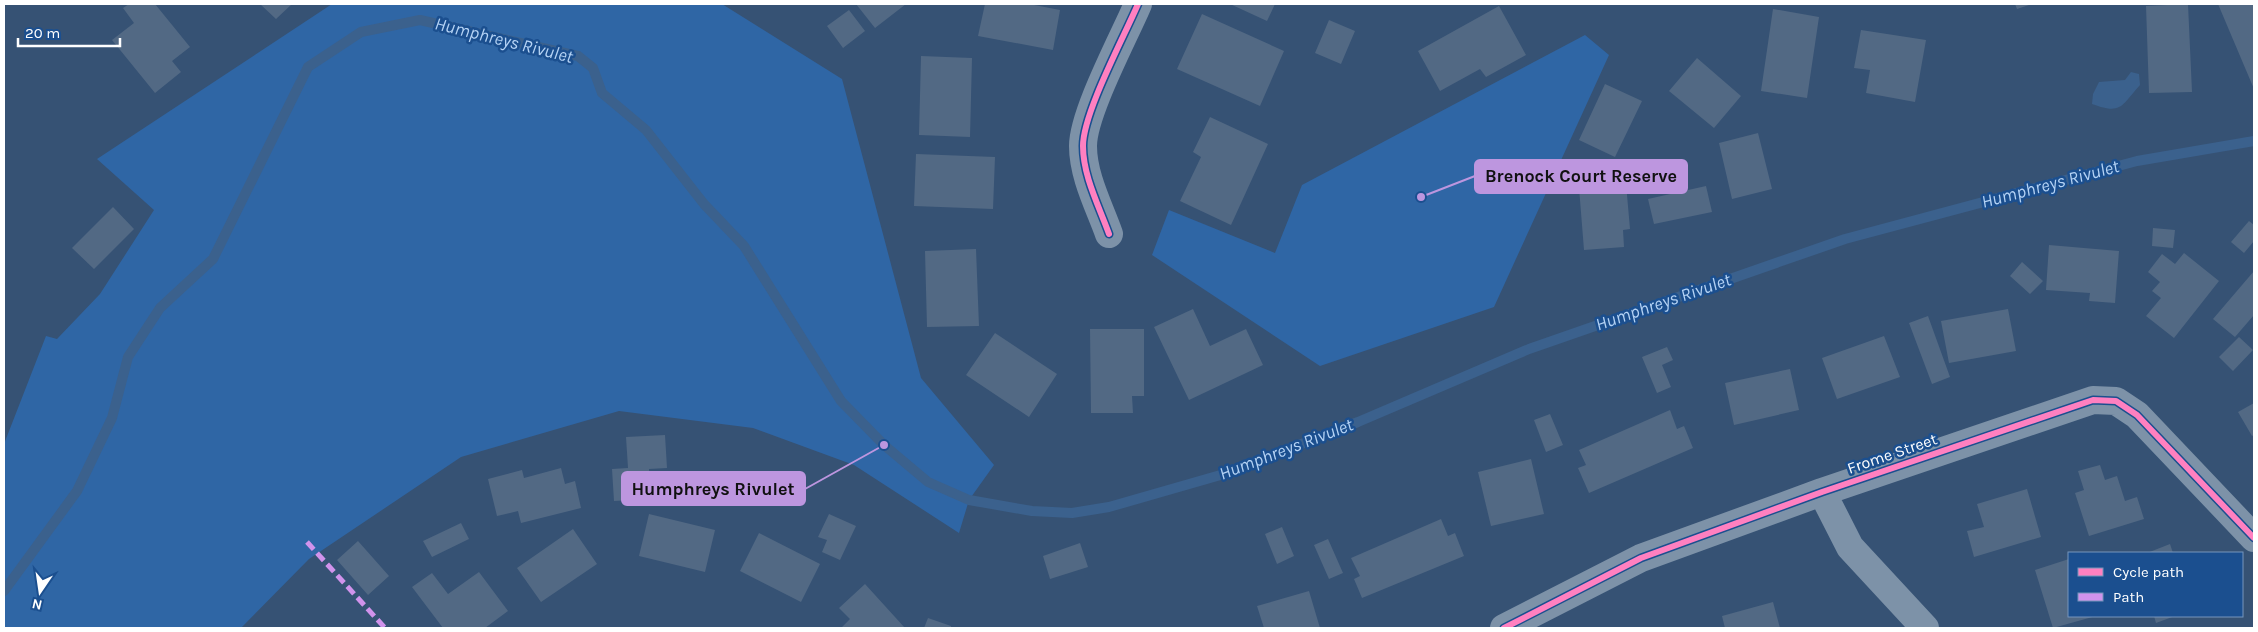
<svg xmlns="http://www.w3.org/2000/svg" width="2258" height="632" viewBox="0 0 2258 632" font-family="Karla,sans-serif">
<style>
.green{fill:#2f66a5}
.water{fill:#3b618d}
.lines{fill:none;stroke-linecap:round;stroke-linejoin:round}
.stream{stroke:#3b618d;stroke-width:10}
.building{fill:#526984}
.minor{stroke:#7d92a8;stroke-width:28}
.quiet{stroke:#d193ec;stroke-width:5;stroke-dasharray:10 5;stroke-linecap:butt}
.cycleway-casing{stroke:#1b4f8f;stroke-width:9}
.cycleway{stroke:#ff80c0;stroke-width:6}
.labels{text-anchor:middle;stroke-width:5;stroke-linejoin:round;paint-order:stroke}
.street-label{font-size:16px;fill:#fff;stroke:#1b4f8f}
.water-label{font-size:18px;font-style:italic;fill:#b5d3f5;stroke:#1b4f8f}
.leader{fill:none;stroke:#bd96df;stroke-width:2}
.callout-dot{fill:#bd96df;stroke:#1b4f8f;stroke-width:2}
.callout{fill:#bd96df;stroke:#bd96df;stroke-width:2}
.callout-label{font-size:18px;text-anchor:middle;font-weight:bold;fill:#111}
</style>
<rect width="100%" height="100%" fill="#365274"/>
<path class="green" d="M332,4H722L842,79L921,378L994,465L969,500L959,533L854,465L753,428L619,411L461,457L309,559L241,628H4V444L46,336L57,339L100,294L154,210L97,159Z
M1585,35L1609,55L1494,307L1320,366L1152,255L1169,210L1275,253L1302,185Z"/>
<path class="water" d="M2131,72L2139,74L2140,85C2121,106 2122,115 2092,104L2093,94L2099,82L2125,80Z"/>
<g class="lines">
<path class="stream" d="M4,591L77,491L112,418L128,357L160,308L213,259L308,67L361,32L420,20L578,56L593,68L602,93L646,130L704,204L744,246L841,401L884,445L928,482L969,500L1032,511L1072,513L1109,507L1224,474L1358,422L1529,349L1845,239L2137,161L2254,141"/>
</g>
<path class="building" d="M129,4H155L190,47L172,61L181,72L155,93L112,40L134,23L123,8Z
M260,4H292L276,19Z
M856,4H906L875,28Z
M985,4H1029L1060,10L1053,50L978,36Z
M1230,4H1275L1267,21Z
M2015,4H2032L2017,9Z
M2188,4L2192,92L2149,93L2146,6Z
M2218,4H2254V89Z
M1499,6L1526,55L1486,77L1480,69L1440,91L1418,51Z
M1773,9L1819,17L1807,98L1761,91Z
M849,10L865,31L843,48L827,26Z
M1202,14L1284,51L1260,106L1177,69Z
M1329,20L1355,31L1341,64L1315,53Z
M1861,30L1926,40L1915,102L1866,93L1870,70L1854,68Z
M921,56L972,58L970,137L919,135Z
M1697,58L1741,96L1714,128L1669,91Z
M1605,84L1642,101L1615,157L1579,140Z
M1210,117L1268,144L1231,225L1180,201L1201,157L1193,152Z
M1758,133L1772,189L1732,199L1719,143Z
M916,154L995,157L993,209L914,206Z
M1625,172L1630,229L1623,230L1624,247L1584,250L1578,175Z
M1706,186L1712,212L1654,224L1648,199Z
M113,207L134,229L94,269L72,248Z
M2249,221L2254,225V241L2244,253L2231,242Z
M2153,228L2175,230L2173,248L2152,246Z
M2049,245L2119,251L2115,303L2089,301L2090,293L2046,290Z
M976,249L979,326L927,327L925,251Z
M2184,253L2219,281L2174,338L2146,316L2161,298L2152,291L2160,282L2148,272L2162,254L2175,264Z
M2022,262L2043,281L2030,294L2010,276Z
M2254,271V315L2235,337L2213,319Z
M1193,309L1210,346L1246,329L1263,365L1189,400L1154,327Z
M2008,309L2016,351L1949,363L1941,321Z
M1928,316L1950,377L1932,384L1909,323Z
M1090,329H1144V396H1132L1133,413H1091Z
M995,333L1057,374L1029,417L966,375Z
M1884,336L1900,377L1837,399L1822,358Z
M2239,337L2253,350L2233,371L2219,357Z
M1667,347L1673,360L1662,365L1671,387L1657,393L1642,357Z
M1790,369L1799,410L1734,425L1725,383Z
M2254,403V435L2252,436L2238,412Z
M1670,410L1677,429L1684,426L1693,448L1589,493L1578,468L1586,465L1579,450Z
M1550,414L1563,445L1546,452L1534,420Z
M665,435L667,468L649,469L650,485L632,486L633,500L614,501L612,469L628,468L626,437Z
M1531,459L1544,514L1491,526L1478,472Z
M2100,465L2105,480L2117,476L2125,501L2137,497L2144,519L2089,536L2075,493L2084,490L2078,471Z
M561,468L565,484L575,481L581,508L521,523L518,511L497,516L488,479L522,470L524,478Z
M2027,489L2041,537L1974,557L1967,531L1984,527L1977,504Z
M649,514L715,530L705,572L639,556Z
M829,514L856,526L840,560L822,552L827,540L818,537Z
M1441,519L1448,536L1455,533L1464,556L1362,598L1354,579L1360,576L1351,558Z
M461,523L469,539L432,557L423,541Z
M1282,527L1294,556L1277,564L1265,534Z
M573,529L597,564L541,602L517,568Z
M759,533L820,564L801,602L740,571Z
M1328,539L1343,573L1329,579L1314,545Z
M358,541L389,576L368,595L337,560Z
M1080,543L1088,567L1050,579L1043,556Z
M2170,544L2173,553H2147Z
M2069,559V616H2096L2053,628L2035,570Z
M479,572L508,611L485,628H443L412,587L432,573L448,594Z
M865,584L905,628H841L850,619L839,608Z
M1309,591L1320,628H1264L1257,606Z
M1773,602L1780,628H1725L1722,616Z
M2154,616H2175L2156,623Z
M928,618L951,626V628H924Z"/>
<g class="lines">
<path class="minor" d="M1109,234C1099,206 1083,176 1083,146C1083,113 1124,37 1138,4
M1822,492L1850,547L1925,628
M1504,628L1641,558L1822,492L2093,400L2116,401L2137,415L2254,538"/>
<path class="quiet" d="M307,542L385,628"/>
<g class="cycleway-casing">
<path id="cycleway" d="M1109,234C1099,206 1083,176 1083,146C1083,113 1124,37 1138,4
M1504,628L1641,558L1822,492L2093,400L2116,401L2137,415L2254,538"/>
</g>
<use href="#cycleway" class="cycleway"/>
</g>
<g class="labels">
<g class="street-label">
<text transform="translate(1892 453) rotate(-19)" y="6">Frome Street</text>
</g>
<g class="water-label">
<text transform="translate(504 40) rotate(14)" y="6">Humphreys Rivulet</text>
<text transform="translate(2050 184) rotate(-15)" y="6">Humphreys Rivulet</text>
<text transform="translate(1663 302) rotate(-19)" y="6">Humphreys Rivulet</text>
<text transform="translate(1286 449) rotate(-21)" y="6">Humphreys Rivulet</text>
</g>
</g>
<path class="leader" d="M1421 197L1475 176M884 445L805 489"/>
<g class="callout-dot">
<circle cx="1421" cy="197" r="5"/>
<circle cx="884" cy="445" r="5"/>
</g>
<g class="callout">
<rect x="1475" y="160" width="212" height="33" rx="5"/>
<rect x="622" y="472" width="183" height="33" rx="5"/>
</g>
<g class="callout-label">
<text x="1581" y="182">Brenock Court Reserve</text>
<text x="713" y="495">Humphreys Rivulet</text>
</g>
<rect width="2258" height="632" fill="none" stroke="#ffffff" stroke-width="10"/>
<rect x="2068" y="552" width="175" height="65" fill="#1b4f8f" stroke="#7695bc"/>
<rect x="2078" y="568" width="25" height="8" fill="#ff80c0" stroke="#7695bc"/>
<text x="2113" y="577" font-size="15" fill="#ffffff">Cycle path</text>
<rect x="2078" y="593" width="25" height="8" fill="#d193ec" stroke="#7695bc"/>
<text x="2113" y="602" font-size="15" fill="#ffffff">Path</text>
<g transform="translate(40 592) rotate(193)" stroke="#1b4f8f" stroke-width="4" paint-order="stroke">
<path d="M0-4L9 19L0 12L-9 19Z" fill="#ffffff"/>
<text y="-8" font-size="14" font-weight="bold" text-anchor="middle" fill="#ffffff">N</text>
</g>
<path d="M18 38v8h102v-8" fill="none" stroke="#ffffff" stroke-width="2.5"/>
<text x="25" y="38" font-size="15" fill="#ffffff" stroke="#1b4f8f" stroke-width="4" paint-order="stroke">20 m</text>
</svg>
